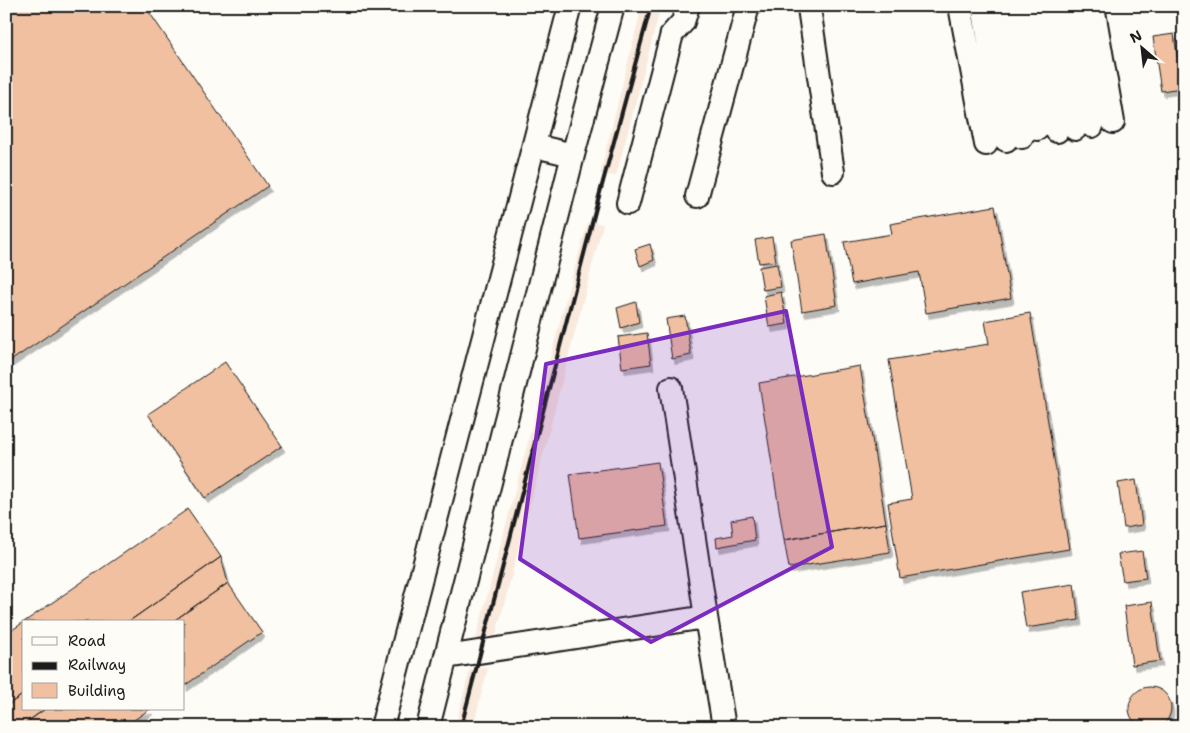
<svg xmlns="http://www.w3.org/2000/svg" width="1190" height="733" viewBox="0 0 1190 733" font-family="'Shantell Sans',sans-serif">
<style>
.built{fill:#f9eadd}
.building{fill:#f0c0a0;stroke:#1c1c1c;filter:url(#shadow)}
.lines{fill:none;stroke-linecap:round;stroke-linejoin:round}
.minor-casing{stroke:#1c1c1c;stroke-width:26}
.minor{stroke:#fdfcf7;stroke-width:22}
.rail{stroke:#1c1c1c;stroke-width:4}
.marked{fill:#7b2cbf;fill-opacity:0.2;stroke:#7b2cbf;stroke-width:4;stroke-linejoin:round}
</style>
<defs>
<filter id="shadow"><feDropShadow dx="3" dy="5.5" stdDeviation="0" flood-color="#0004"/></filter>
</defs>
<rect width="100%" height="100%" fill="#fdfcf7"/>
<filter id="ink" filterUnits="userSpaceOnUse"><feTurbulence type="fractalNoise" baseFrequency=".02" numOctaves="2"/><feDisplacementMap in="SourceGraphic" scale="10" xChannelSelector="R" yChannelSelector="G"/><feConvolveMatrix kernelMatrix="1 2 1 2 8 2 1 2 1" color-interpolation-filters="sRGB"/></filter>
<g filter="url(#ink)">
<path class="built" d="M642,6H661L616,176L600,174Z
M588,222L603,224L496,635L476,638L568,291Z
M488,668L473,727H455L470,669Z"/>
<path class="building" d="M6,6H145L268,186L6,364Z
M1174,34L1182,88L1161,91L1153,37Z
M995,206L1011,298L926,313L919,272L852,284L844,242L892,234L890,224Z
M826,234L837,305L802,311L791,240Z
M772,237L776,261L759,263L755,240Z
M650,244L654,260L640,266L635,249Z
M777,264L781,287L763,290L759,267Z
M781,292L787,324L769,327L764,296Z
M636,302L639,322L621,328L617,308Z
M1030,313L1069,549L900,578L888,503L912,499L889,360L989,344L985,321Z
M685,316L691,355L672,359L666,319Z
M647,333L651,364L622,368L618,337Z
M225,362L282,446L205,498L148,414Z
M860,366L886,523L784,540L759,383Z
M658,462L667,526L579,538L570,474Z
M1136,480L1142,525L1124,528L1118,483Z
M188,509L221,557L128,622H24Z
M752,516L755,540L717,547L716,538L733,535L731,520Z
M886,523L890,552L789,568L784,540Z
M1142,551L1146,578L1123,581L1118,554Z
M221,557L228,583L172,622H128Z
M228,583L262,632L184,686V622H172Z
M1074,584L1079,620L1026,628L1020,592Z
M1152,602L1160,661L1132,665L1124,606Z
M24,622V694L6,706V634Z
M1129 708a21 21 0 1 1 42 0a21 21 0 1 1-42 0Z
M24,694V709H45L20,727H6V706Z
M45,709H150L124,727H20Z"/>
<g class="lines">
<g class="minor-casing">
<path id="minor" d="M810,6L809,8L833,172
M960,6L986,144
M983,6L1006,140
M1000,6L1022,137
M1017,6L1037,129
M1035,6L1057,131
M1052,6L1075,129
M1072,6L1092,126
M1093,6L1113,122
M535,146L573,155
M697,196L748,6
M628,203L672,34L683,22L688,6
M671,388L706,617
M446,657L706,617L724,727
M382,727L570,6
M428,727L573,155L613,6"/>
</g>
<use href="#minor" class="minor"/>
<path class="rail" d="M461,727L598,200L651,6"/>
</g>
</g>
<path class="marked" d="M786,311L832,547L651,642L520,559L546,364Z"/>
<rect width="1190" height="733" fill="none" stroke="#fdfcf7" stroke-width="25"/>
<rect x="12" y="12" width="1165" height="708" fill="none" stroke="#1c1c1c" stroke-width="2" filter="url(#ink)"/>
<rect x="22" y="620" width="162" height="90" fill="#fdfcf7" stroke="#a3a29f"/>
<rect x="32" y="637" width="25" height="8" fill="#fdfcf7" stroke="#a3a29f"/>
<text x="68" y="646" font-size="15" fill="#1c1c1c">Road</text>
<rect x="32" y="662" width="25" height="8" fill="#1c1c1c" stroke="#a3a29f"/>
<text x="68" y="670" font-size="15" fill="#1c1c1c">Railway</text>
<rect x="32" y="683" width="25" height="15" fill="#f0c0a0" stroke="#a3a29f"/>
<text x="68" y="696" font-size="15" fill="#1c1c1c">Building</text>
<g transform="translate(1142 48) rotate(332)" stroke="#fdfcf7" stroke-width="4" paint-order="stroke">
<path d="M0-4L9 19L0 12L-9 19Z" fill="#1c1c1c"/>
<text y="-8" font-size="14" font-weight="bold" text-anchor="middle" fill="#1c1c1c">N</text>
</g>
</svg>
